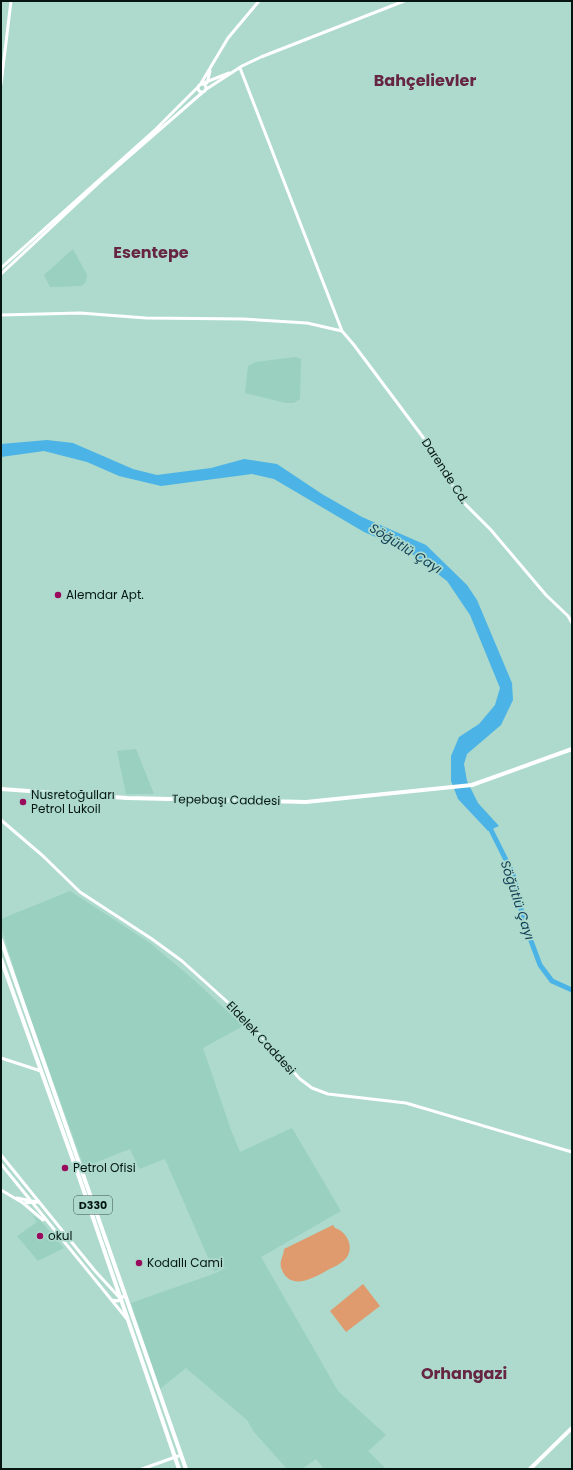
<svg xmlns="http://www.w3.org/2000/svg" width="573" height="1470" viewBox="0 0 573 1470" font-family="Poppins,sans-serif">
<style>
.built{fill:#99d0bf}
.green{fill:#df9a6d}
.water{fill:#4bb3e6}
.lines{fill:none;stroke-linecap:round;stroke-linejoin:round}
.river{stroke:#4bb3e6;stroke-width:5}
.minor{stroke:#fff;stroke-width:3}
.major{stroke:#fff;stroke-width:4}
.poi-dot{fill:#990a5d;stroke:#addacc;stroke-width:1.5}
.labels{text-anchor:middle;stroke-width:3.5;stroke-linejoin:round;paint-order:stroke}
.shield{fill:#addacc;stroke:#375149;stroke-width:1}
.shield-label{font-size:11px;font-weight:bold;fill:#051611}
.street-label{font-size:12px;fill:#051611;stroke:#addacc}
.poi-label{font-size:12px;fill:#051611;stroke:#addacc;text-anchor:start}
.water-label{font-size:13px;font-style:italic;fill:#154157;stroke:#addacc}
.district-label{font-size:16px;font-weight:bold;fill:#652543;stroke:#addacc}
</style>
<rect width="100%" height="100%" fill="#addacc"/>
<path class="built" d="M73,249L87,275L86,282L81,286L50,287L44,275Z
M295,357L301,359L300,399L294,403H286L245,393L248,366L256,362Z
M136,749L154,794H126L117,751Z
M70,891L150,943L194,980L243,1026L203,1048L231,1130L240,1152L292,1128L341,1211L261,1257L338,1391L386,1435L368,1451L386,1469H324L316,1459L302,1469H287L254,1432L247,1420L186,1368L160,1389L131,1303L216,1273L227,1267L214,1271L165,1159L139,1169L130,1149L84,1167L21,992L1,927V919Z
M32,1215L40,1220L64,1248L38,1261L17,1236L37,1222Z"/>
<path class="green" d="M333,1225L335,1228C347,1232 354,1246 347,1257C342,1264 333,1267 326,1271C313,1278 291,1291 282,1270C278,1262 284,1256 284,1249Z
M363,1284L380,1306L346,1332L330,1311Z"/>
<path class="water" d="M47,440L73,443L133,469L157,475L211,468L244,459L277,464L322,494L362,517L426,545L467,585L477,600L512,683L513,700L501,725L467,754L464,764L467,781L478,803L499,826L488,831L458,799L451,781V756L459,737L479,724L495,705L500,688L470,615L447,581L408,551L364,532L274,479L252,474L161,486L119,476L87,462L44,451L1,457V444Z"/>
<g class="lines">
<path class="river" d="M488,824L513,874L524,922L540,965L552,981L572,990"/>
<path class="minor" d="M240,68L342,331L354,345L437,456L460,499L491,530L546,595L568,616L572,623
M207,83L210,71
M1,84L11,1
M201,84L229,73
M198 88a4 4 0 1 1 8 0a4 4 0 1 1-8 0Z
M200,85L228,38L259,1
M205,90L242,66L261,57L404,1
M1,268L156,129L199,86
M1,274L104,178L203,92
M1,315L80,313L146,318L243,319L307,323L342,331
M1,820L43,856L80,892L152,939L182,961L243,1016L300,1079L312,1088L328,1094L406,1103L572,1152
M1,1058L41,1071
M1,1155L95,1271L119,1297
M1,1164L127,1319
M1,1190L23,1203L39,1202
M17,1198L37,1202
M23,1203L43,1220
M112,1300L118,1301L125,1295
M142,1469L181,1455"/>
<path class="major" d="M1,789L127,798L306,802L472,785L572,749
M1,940L186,1469
M1,959L77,1171L179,1469
M530,1469L572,1428"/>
</g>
<g class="poi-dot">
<circle cx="58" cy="595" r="4"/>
<circle cx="23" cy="802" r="4"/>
<circle cx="65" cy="1168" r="4"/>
<circle cx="40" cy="1236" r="4"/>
<circle cx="139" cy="1263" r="4"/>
</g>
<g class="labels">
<rect class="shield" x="74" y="1196" width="38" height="18" rx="3"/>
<g class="shield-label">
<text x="93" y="1209">D330</text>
</g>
<g class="street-label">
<text transform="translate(445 471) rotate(57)" y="4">Darende Cd.</text>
<text transform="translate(226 800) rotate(1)" y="4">Tepebaşı Caddesi</text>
<text transform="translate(261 1038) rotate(47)" y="4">Eldelek Caddesi</text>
</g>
<g class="poi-label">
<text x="66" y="599">Alemdar Apt.</text>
<text x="31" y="799">Nusretoğulları<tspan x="31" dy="14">Petrol Lukoil</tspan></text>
<text x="73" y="1172">Petrol Ofisi</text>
<text x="48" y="1240">okul</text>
<text x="147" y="1267">Kodallı Cami</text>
</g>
<g class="water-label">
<text transform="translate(406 548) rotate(32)" y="5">Söğütlü Çayı</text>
<text transform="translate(518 900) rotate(72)" y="5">Söğütlü Çayı</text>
</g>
<g class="district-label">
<text x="425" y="86">Bahçelievler</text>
<text x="151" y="258">Esentepe</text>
<text x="464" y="1379">Orhangazi</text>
</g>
</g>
<rect width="573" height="1470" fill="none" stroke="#051611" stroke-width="4"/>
</svg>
